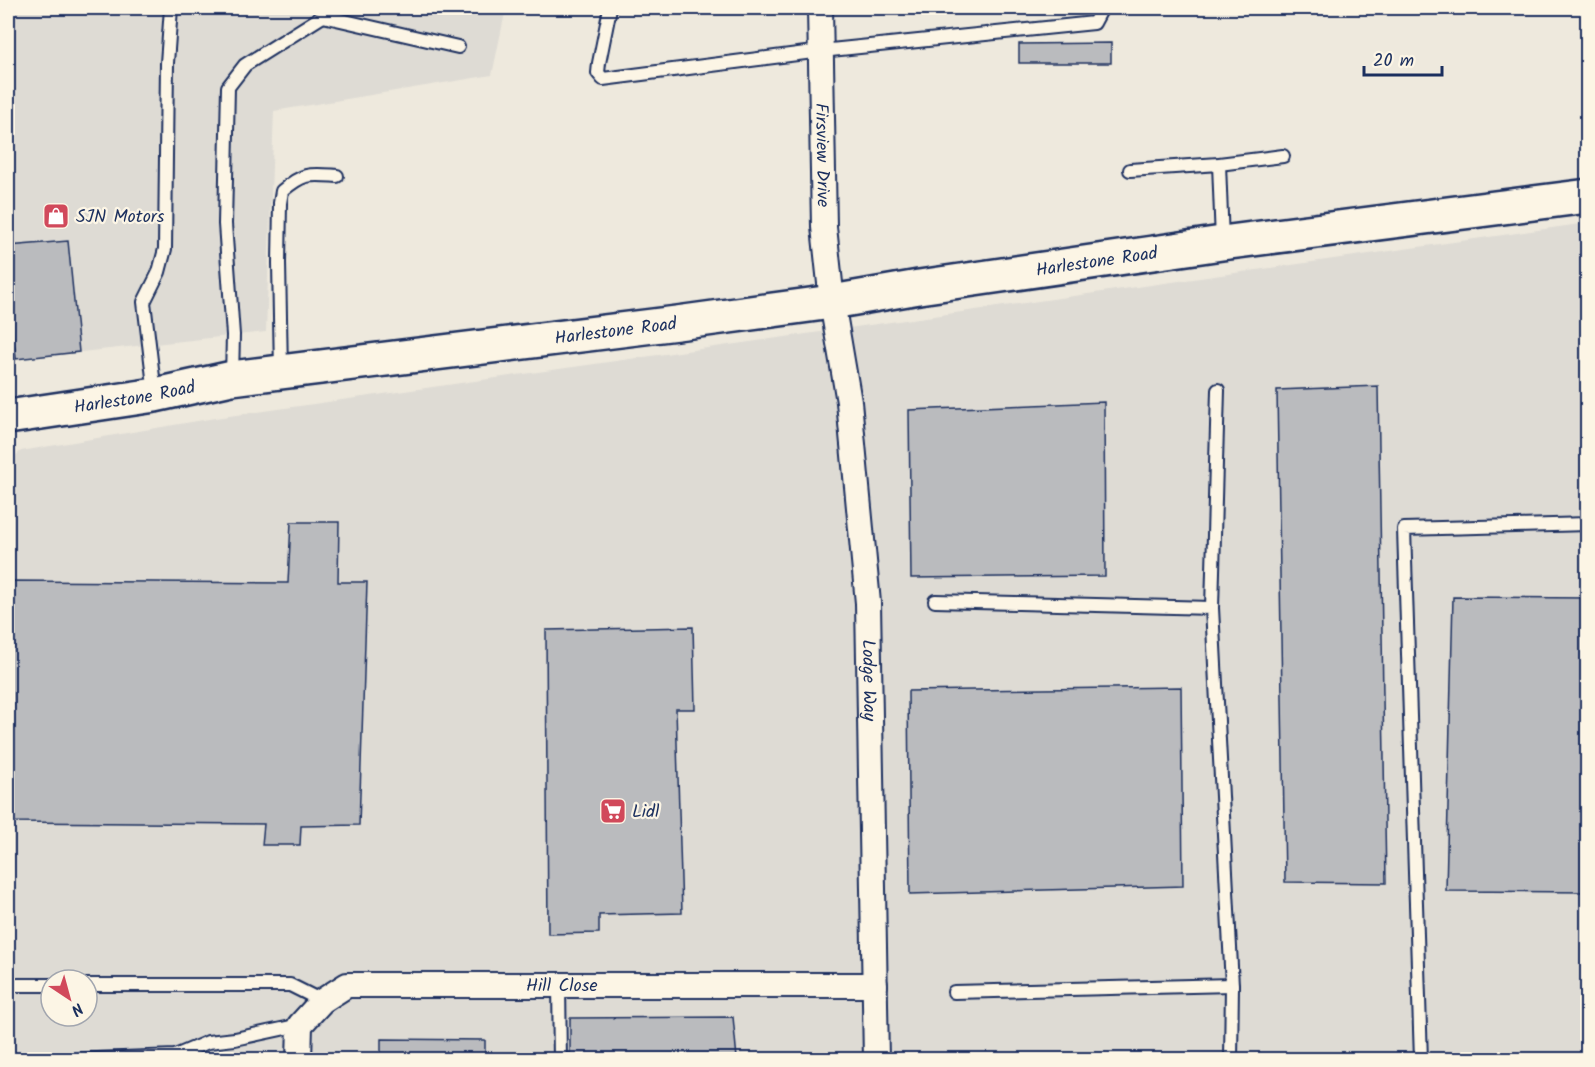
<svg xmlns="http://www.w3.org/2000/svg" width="1595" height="1067" font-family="Kalam,sans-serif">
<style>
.built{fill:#dedbd4;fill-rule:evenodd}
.building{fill:#babbbe;stroke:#1b2f5e;stroke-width:1.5}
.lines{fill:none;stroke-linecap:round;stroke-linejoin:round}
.lane-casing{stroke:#1b2f5e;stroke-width:16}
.street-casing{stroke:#1b2f5e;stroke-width:28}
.primary-casing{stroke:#1b2f5e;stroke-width:38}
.lane{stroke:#fcf5e5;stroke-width:12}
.street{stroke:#fcf5e5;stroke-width:24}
.primary{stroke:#fcf5e5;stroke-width:33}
.labels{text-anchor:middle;stroke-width:4.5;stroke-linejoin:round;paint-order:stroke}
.street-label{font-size:18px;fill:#1b2f5e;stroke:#fcf5e5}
.poi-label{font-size:18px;fill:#1b2f5e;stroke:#fcf5e5;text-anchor:start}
</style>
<rect width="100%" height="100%" fill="#eee9dd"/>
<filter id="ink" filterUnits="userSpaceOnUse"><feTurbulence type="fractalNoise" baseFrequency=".0167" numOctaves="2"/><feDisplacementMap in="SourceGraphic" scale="12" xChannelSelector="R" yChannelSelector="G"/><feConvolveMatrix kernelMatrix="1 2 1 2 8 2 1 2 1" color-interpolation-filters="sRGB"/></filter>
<g filter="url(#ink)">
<!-- built -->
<g class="built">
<path d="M 8,8 L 506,8 L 492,75 L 274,111 L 266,332 L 8,360 Z"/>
<path d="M 1587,223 L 1587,1059 L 8,1060 L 8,462 L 21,451 L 215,418 ZM 51,980 L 87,980 L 87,1016 L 51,1016 Z"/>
</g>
<!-- building -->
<g class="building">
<path d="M 1111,43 L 1111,63 L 1019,63 L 1019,44 Z"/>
<path d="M 68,241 L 79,352 L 16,359 L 8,288 L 8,246 Z"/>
<path d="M 1378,386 L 1386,883 L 1285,882 L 1277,390 Z"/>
<path d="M 1104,402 L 1105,576 L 911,578 L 909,410 Z"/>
<path d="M 291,522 L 339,522 L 338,582 L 367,582 L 359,825 L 301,826 L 300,845 L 262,845 L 264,824 L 8,822 L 8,581 L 288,583 Z"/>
<path d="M 1453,597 L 1588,598 L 1588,892 L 1446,891 Z"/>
<path d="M 693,627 L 695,709 L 676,709 L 682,913 L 599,915 L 599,933 L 548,934 L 546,630 Z"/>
<path d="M 1181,687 L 1183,886 L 910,894 L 908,691 Z"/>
<path d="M 733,1017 L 737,1058 L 747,1060 L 570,1060 L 570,1018 Z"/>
<path d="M 381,1039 L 485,1040 L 485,1060 L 381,1060 Z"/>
</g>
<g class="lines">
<defs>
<g id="lane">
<path d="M 610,8 L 599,63 L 598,73 L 603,79 L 821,51 L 1094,23 L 1102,8"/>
<path d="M 323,16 L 458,47"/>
<path d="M 1219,164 L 1222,241"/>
<path d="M 1130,170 L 1219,164 L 1283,156"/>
<path d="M 281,371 L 279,263 L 280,203 L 282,191 C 304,172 310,174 337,176"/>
<path d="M 232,377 L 233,335 L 225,224 L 228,87 L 245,65 L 323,16 L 328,8"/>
<path d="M 155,394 L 144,302 L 159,272 L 165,249 L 167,63 L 171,8"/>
<path d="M 935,601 L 1212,608 L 1232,985 L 1231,1060"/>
<path d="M 1212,608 L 1218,390"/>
<path d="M 8,985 L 51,985"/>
<path d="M 87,985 L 290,985 L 322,1001"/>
<path d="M 559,985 L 560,1060"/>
<path d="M 954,992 L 1232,985"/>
<path d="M 70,1060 L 175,1056 L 208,1042 L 235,1039 L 300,1025"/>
<path d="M 1421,1060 L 1404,529 L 1588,524"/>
</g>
<g id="street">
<path id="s1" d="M 820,8 L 824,227 L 832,302 L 849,402 L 868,603 L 876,1060"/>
<path id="s2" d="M 299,1060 L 300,1025 L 322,1001 L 347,985 L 875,985"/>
</g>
<g id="primary">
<path id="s3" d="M 8,417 L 155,395 L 232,378 L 677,323 L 832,302 L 919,287 L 1222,243 L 1588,196"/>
</g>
</defs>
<!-- lane casing -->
<use href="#lane" class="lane-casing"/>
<!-- street casing -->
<use href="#street" class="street-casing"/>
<!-- primary casing -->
<use href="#primary" class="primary-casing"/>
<!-- lane -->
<use href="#lane" class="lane"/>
<!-- street -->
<use href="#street" class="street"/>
<!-- primary -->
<use href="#primary" class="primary"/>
</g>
</g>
<!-- icons -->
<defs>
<symbol id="shop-square" viewBox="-11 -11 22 22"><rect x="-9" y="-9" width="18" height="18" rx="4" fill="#d1495b" stroke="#fcf5e5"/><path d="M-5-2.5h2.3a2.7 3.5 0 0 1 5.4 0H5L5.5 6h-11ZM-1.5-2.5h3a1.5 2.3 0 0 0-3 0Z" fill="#fff"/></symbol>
<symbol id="supermarket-square" viewBox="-11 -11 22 22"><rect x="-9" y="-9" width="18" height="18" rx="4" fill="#d1495b" stroke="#fcf5e5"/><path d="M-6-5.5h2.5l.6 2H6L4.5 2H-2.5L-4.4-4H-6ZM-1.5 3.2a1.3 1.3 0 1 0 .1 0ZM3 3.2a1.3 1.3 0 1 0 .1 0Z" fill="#fff"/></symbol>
</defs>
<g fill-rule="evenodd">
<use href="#shop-square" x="41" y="201" width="30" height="30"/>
<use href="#supermarket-square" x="598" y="796" width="30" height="30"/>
</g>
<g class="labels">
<!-- street labels -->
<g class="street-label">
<text dy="6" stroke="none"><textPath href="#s1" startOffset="147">Firsview Drive</textPath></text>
<text dy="6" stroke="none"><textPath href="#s3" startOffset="1100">Harlestone Road</textPath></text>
<text dy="6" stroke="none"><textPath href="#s3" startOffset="614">Harlestone Road</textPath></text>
<text dy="6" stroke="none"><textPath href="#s3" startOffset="128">Harlestone Road</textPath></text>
<text dy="6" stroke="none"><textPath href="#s1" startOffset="675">Lodge Way</textPath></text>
<text dy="6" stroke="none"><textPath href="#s2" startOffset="312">Hill Close</textPath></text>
</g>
<!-- poi labels -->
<g class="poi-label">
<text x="76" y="222">SJN Motors</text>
<text x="632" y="817">Lidl</text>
</g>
</g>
<!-- margin -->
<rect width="1595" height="1067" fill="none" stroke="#fcf5e5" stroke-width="30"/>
<rect x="15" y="15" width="1565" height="1037" fill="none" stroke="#1b2f5e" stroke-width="2" filter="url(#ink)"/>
<!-- north arrow -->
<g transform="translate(69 998) rotate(144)"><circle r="28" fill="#fcf5e5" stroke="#a2a6af" stroke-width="1.5"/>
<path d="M0-4.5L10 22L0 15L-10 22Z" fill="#d1495b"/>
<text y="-9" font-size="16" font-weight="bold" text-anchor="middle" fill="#1b2f5e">N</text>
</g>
<!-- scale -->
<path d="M1364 66v9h78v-9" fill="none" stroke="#1b2f5e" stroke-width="3"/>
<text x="1373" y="66" font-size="18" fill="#1b2f5e" stroke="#fcf5e5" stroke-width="4.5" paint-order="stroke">20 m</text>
</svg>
